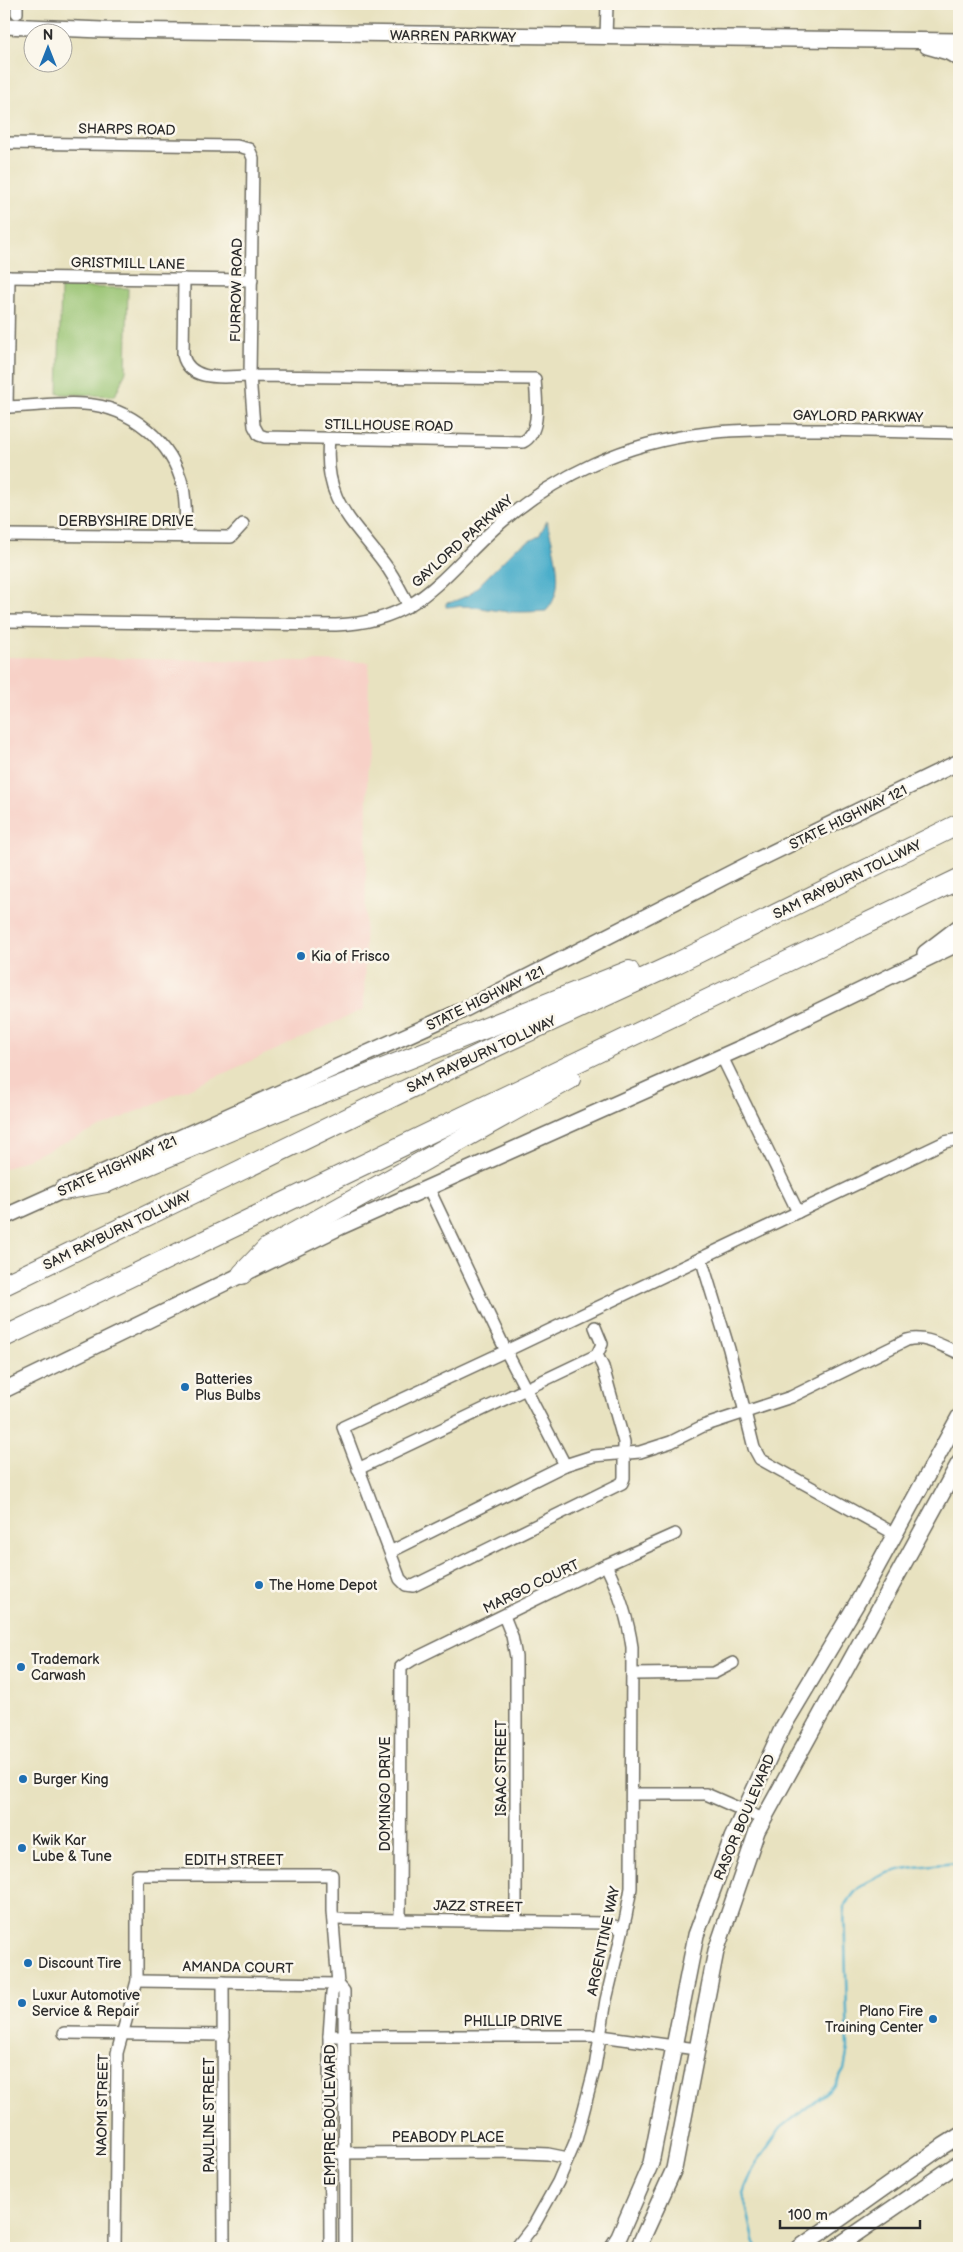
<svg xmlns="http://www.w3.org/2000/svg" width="963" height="2252" font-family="'Balsamiq Sans',sans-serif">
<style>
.built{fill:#f7d1c7}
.green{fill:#96c26f;stroke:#60764d}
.water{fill:#4baeca;stroke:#3b6c7a}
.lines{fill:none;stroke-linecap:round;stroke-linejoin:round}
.stream{stroke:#4baeca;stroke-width:2.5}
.minor-casing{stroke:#6d6b5f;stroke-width:14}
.secondary-casing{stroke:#6d6b5f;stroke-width:18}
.motorway-casing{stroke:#6d6b5f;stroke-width:22}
.minor{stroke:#fff;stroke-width:11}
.secondary{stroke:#fff;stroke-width:15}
.motorway{stroke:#fff;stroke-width:20}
.poi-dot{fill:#1f6fb2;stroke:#fbf7ec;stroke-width:2}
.labels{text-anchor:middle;stroke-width:5;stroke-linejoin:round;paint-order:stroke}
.street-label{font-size:14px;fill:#2b2b2b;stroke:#fbf7ec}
.poi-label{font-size:14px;fill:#2b2b2b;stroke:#fbf7ec;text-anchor:start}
</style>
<rect width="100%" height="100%" fill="#fbf7ec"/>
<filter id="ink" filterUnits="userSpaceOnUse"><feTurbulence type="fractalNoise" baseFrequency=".02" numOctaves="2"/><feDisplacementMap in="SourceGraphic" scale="10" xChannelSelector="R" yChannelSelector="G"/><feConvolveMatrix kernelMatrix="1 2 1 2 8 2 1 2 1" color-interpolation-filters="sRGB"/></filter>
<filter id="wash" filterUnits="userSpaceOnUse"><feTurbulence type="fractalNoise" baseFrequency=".0096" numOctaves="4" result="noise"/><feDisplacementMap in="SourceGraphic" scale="20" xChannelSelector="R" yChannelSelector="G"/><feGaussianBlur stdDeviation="1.12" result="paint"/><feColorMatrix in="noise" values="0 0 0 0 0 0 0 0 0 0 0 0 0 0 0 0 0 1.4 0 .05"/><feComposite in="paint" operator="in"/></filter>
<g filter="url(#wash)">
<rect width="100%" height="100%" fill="#e8e2c0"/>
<!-- built -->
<path class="built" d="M 4,657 L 369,662 L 364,1009 L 218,1076 L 4,1169 Z"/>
<!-- green -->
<path class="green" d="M 61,287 L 128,288 L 126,371 L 115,396 L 58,394 Z"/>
<!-- water -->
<path class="water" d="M 547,521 C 553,548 568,588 546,611 C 529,612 511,613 494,610 C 474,607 467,605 446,607 L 446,603 L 452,602 L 469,595 L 516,548 L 539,536 Z"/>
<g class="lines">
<!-- stream -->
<path class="stream" d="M 756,2248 L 743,2193 L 755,2165 L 781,2128 L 835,2085 L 844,2070 L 848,2048 L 844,1907 C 849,1901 853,1893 859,1888 C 888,1866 924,1866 959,1863"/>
</g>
</g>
<g filter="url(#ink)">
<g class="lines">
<defs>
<g id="minor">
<path d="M 17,4 L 17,13"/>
<path d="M 606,38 L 607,4"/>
<path d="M 4,143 L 237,146 L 249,149 L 253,158 L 250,376 L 254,426 L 259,435 L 265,437 L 523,442 C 542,432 536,398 535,379 L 250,376 C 228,376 190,384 183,355 L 184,279"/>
<path d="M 4,277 L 252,280"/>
<path d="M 4,407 C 30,407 58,402 84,404 C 131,407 172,441 183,487 C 186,503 186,520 186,537"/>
<path d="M 7,407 L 9,277"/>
<path d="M 329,439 C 323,500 351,519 384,563 C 394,576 401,591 409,606"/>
<path d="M 4,535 L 231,537 L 243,524"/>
<path d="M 4,621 L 336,625 C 418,622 441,577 495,528 C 524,502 558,480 593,464 C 671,428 740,429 823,430 C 868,431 914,432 959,433"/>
<path d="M 722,1057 L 798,1212"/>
<path d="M 428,1187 L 506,1351 L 945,1142 L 959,1139"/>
<path d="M 701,1258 L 729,1349 L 754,1448 L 760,1459 L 895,1534"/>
<path d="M 565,1465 L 593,1456 L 640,1452 L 671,1442 L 703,1426 L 791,1397 L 907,1340 C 925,1335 942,1346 959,1353"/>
<path d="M 358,1469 L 597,1355"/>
<path d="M 390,1552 L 565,1465 L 506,1351 L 343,1427 L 400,1579 L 406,1585 L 413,1586 L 622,1483 L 624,1478 L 624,1442 L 603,1367 L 597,1355 L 602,1344 L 595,1327"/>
<path d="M 504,1616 L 512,1636 L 516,1657 L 516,1922"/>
<path d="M 632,1674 L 714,1673 L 733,1663"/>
<path d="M 632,1794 L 706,1794 L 763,1819"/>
<path d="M 333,1919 L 606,1923 L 622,1929"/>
<path d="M 400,1920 L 401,1667 L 412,1660 L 606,1565 L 675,1534"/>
<path d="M 137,1981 L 338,1984"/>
<path d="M 223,1982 L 224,2248"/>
<path d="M 64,2033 L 224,2035"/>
<path d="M 329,2036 L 601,2036 L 696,2049"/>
<path d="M 338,2153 L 502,2152 L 548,2154 L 568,2158"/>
<path d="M 115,2248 L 117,2053 L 137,1981 L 137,1875 L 332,1875 L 332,1911 L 338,1984 L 344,1991 L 345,2248"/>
<path d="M 330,2248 L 329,2036 L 332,1993 L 338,1984"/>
<path d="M 516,2248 L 534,2225 L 558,2182 L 576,2140 L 595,2067 L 606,2000 L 626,1916 L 631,1888 L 632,1647 C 628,1618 619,1592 606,1565"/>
</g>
<g id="secondary">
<path d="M 4,26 L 102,30 L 959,41"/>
<path d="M 927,46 L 948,52 L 959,58"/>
<path d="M 925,953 L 959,927"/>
<path d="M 4,1217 L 459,1012 L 755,861 L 959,762"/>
<path d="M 4,1390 L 340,1227 L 761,1039 L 959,943"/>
<path d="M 612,2248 L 619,2237 L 651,2163 L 696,1935 L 732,1838 L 783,1727 L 860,1598 L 959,1417"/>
<path d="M 638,2248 L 674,2169 L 716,1951 L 757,1831 L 959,1463"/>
<path d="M 799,2248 L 943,2146 L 959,2136"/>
<path d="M 835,2248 L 959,2163"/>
</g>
<g id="motorway">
<path d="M 64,1190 L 107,1182 L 272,1113 L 629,971"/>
<path d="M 242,1274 L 267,1248 L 570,1079"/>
<path d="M 4,1285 L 505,1042 L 675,964 L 959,824"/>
<path d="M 4,1337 L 959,879"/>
</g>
</defs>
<!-- minor casing -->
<use href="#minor" class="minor-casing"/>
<!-- secondary casing -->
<use href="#secondary" class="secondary-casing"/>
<!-- motorway casing -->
<use href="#motorway" class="motorway-casing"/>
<!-- minor -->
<use href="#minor" class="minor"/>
<!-- secondary -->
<use href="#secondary" class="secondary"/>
<!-- motorway -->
<use href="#motorway" class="motorway"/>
</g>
</g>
<!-- markers -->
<g class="poi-dot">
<circle cx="301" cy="956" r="5"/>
<circle cx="185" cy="1387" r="5"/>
<circle cx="259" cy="1585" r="5"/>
<circle cx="21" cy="1667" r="5"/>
<circle cx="23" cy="1779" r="5"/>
<circle cx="22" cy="1848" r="5"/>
<circle cx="28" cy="1963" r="5"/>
<circle cx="22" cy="2003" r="5"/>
<circle cx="933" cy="2019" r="5"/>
</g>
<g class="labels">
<!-- street labels -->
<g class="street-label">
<text transform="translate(453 36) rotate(1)" y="5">WARREN PARKWAY</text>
<text transform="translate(127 129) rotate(1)" y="5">SHARPS ROAD</text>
<text transform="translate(128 263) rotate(1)" y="5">GRISTMILL LANE</text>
<text transform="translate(236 290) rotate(-89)" y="5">FURROW ROAD</text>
<text transform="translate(858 416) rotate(1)" y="5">GAYLORD PARKWAY</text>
<text transform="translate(389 425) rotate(1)" y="5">STILLHOUSE ROAD</text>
<text x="126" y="526">DERBYSHIRE DRIVE</text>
<text transform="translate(462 541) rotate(-42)" y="5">GAYLORD PARKWAY</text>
<text transform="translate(848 817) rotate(-26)" y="5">STATE HIGHWAY 121</text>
<text transform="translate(847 879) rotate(-26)" y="5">SAM RAYBURN TOLLWAY</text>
<text transform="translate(485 998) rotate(-26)" y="5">STATE HIGHWAY 121</text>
<text transform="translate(481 1054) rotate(-25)" y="5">SAM RAYBURN TOLLWAY</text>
<text transform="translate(117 1166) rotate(-24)" y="5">STATE HIGHWAY 121</text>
<text transform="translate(117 1230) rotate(-26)" y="5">SAM RAYBURN TOLLWAY</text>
<text transform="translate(531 1586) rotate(-26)" y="5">MARGO COURT</text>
<text transform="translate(501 1768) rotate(-90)" y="5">ISAAC STREET</text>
<text transform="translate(385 1794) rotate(-90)" y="5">DOMINGO DRIVE</text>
<text transform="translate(744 1817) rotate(-67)" y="5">RASOR BOULEVARD</text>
<text x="234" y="1865">EDITH STREET</text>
<text transform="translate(478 1906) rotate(1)" y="5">JAZZ STREET</text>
<text transform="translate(603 1941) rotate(-78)" y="5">ARGENTINE WAY</text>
<text transform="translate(238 1967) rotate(1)" y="5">AMANDA COURT</text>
<text x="513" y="2026">PHILLIP DRIVE</text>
<text transform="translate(102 2105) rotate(-89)" y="5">NAOMI STREET</text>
<text transform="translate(209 2115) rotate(-90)" y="5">PAULINE STREET</text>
<text transform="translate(330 2115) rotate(-90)" y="5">EMPIRE BOULEVARD</text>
<text x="448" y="2142">PEABODY PLACE</text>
</g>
<!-- poi labels -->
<g class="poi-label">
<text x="311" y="961">Kia of Frisco</text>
<text x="195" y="1384">Batteries<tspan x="195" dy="16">Plus Bulbs</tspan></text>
<text x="269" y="1590">The Home Depot</text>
<text x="31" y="1664">Trademark<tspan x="31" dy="16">Carwash</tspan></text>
<text x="33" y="1784">Burger King</text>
<text x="32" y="1845">Kwik Kar<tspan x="32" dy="16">Lube &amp; Tune</tspan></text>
<text x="38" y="1968">Discount Tire</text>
<text x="32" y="2000">Luxur Automotive<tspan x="32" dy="16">Service &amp; Repair</tspan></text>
<text x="923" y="2016" text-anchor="end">Plano Fire<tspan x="923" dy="16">Training Center</tspan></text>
</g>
</g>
<!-- margin -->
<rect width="963" height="2252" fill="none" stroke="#fbf7ec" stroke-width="20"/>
<!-- north arrow -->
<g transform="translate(48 48)"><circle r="24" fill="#fbf7ec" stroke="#a8a59f"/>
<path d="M0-4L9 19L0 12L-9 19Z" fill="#1f6fb2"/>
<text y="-8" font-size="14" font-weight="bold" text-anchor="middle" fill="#2b2b2b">N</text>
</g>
<!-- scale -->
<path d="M780 2220v8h140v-8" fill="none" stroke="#2b2b2b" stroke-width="2.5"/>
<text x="788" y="2220" font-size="15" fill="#2b2b2b" stroke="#fbf7ec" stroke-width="4" paint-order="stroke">100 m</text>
</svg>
